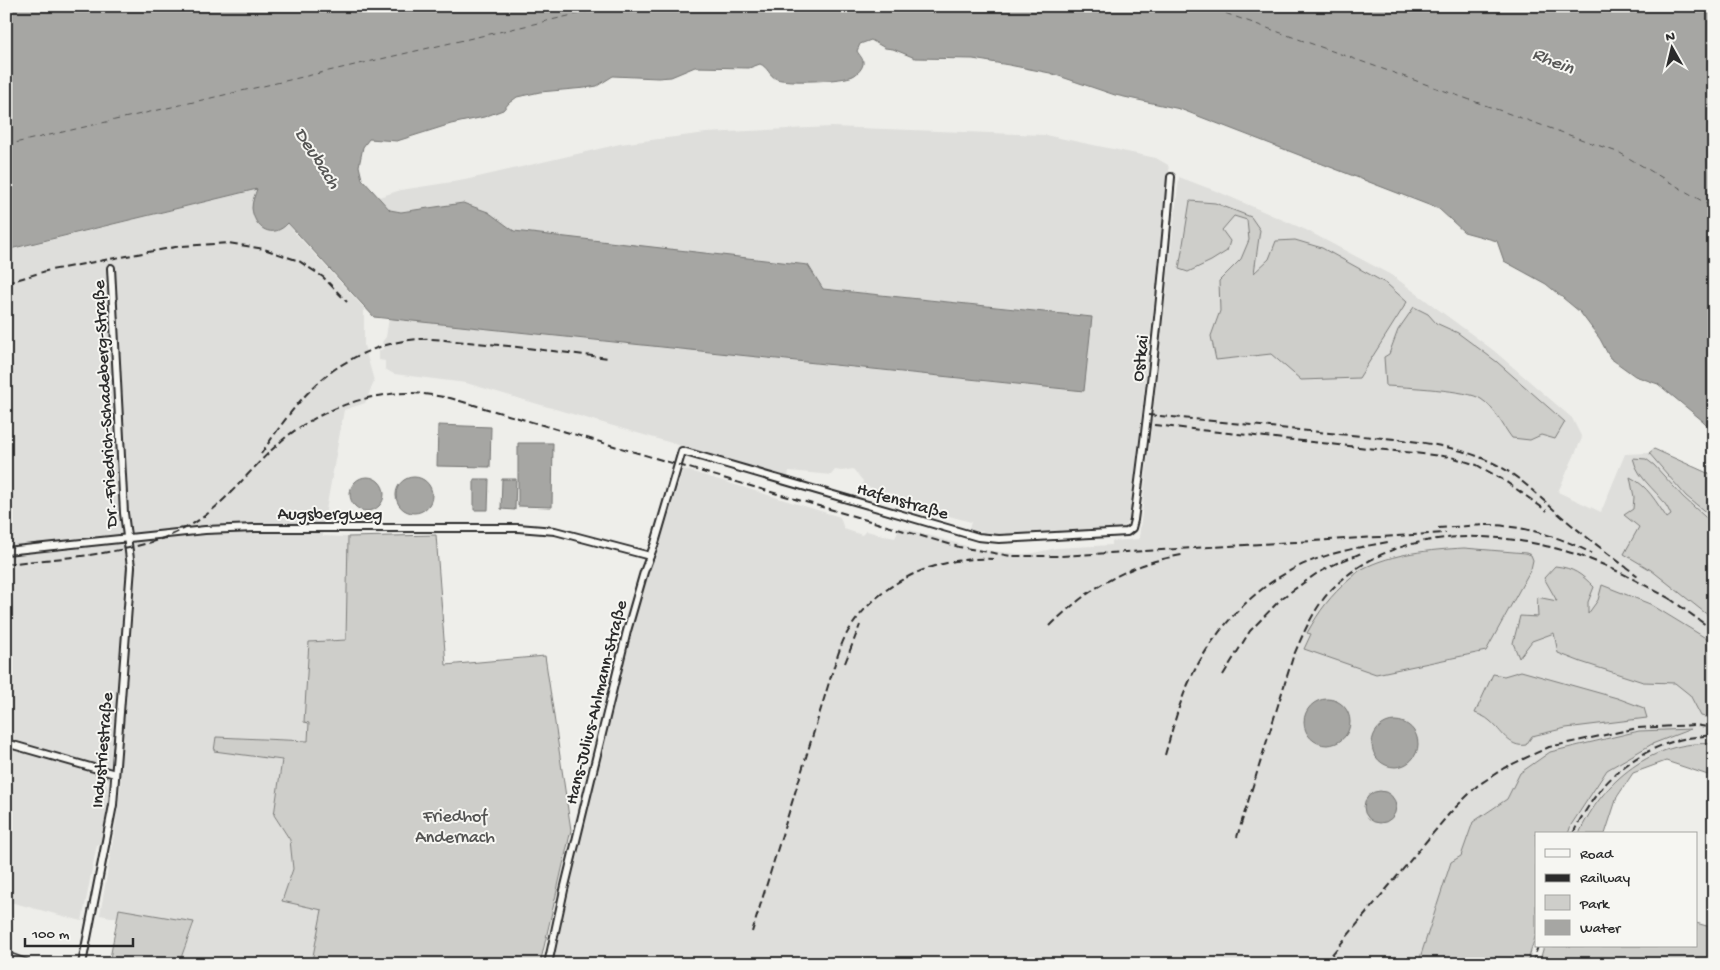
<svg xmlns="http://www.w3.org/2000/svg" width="1720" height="970" font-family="'Gochi Hand',sans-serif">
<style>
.built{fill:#dededb;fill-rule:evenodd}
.green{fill:#cececa;stroke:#7c7c7a}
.water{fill:#a6a6a3;stroke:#757573}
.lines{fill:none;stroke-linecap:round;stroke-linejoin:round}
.ferry{stroke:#565655;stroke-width:1;stroke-dasharray:6 5;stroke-linecap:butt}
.street-casing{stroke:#2b2b2b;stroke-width:10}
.secondary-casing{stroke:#2b2b2b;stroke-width:12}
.street{stroke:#f6f6f2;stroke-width:6}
.secondary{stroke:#f6f6f2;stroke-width:9}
.rail{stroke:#2b2b2b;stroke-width:2;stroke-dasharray:8 4;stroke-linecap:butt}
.labels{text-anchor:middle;stroke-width:4;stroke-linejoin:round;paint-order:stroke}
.street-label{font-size:18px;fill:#2b2b2b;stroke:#f6f6f2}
.park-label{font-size:18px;fill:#545453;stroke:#f6f6f2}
.water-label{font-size:19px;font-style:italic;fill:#565655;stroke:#f6f6f2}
</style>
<rect width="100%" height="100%" fill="#eeeeea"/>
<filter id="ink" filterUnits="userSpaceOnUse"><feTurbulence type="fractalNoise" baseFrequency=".02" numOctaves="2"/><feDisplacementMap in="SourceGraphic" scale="10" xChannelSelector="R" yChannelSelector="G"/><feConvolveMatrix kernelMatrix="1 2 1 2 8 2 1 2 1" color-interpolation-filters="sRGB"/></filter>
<g filter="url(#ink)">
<!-- built -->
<g class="built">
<path d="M 831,127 L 1045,135 L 1156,158 L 1168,165 L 1169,170 L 1130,519 L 1124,527 L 1120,529 L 1021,534 L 997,534 L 979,531 L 969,529 L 971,522 L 898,502 L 899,496 L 862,485 L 863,481 L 853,469 L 842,471 L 835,470 L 831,475 L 789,471 L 788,477 L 466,383 L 394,374 L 385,369 L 385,361 L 379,360 L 379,351 L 384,348 L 382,342 L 386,337 L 389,318 L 1084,391 L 1092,317 L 823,289 L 514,231 L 488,212 L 463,203 L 401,212 L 390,210 L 379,197 L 401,190 L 465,180 L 620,144 L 706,133 Z"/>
<path d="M 1179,177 L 1221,193 L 1306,230 L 1393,276 L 1493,350 L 1572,418 L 1582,438 L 1558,492 L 1601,512 L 1625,454 L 1649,453 L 1686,496 L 1714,519 L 1714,744 L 1685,745 L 1656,754 L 1604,792 L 1579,834 L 1568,834 L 1571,825 L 1607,770 L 1652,744 L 1691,730 L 1639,731 L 1550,752 L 1521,773 L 1507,799 L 1473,822 L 1461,856 L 1451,862 L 1418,964 L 553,964 L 577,853 L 646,576 L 655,559 L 683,469 L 840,517 L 844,529 L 862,535 L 866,531 L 895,538 L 900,527 L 970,547 L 992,551 L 1021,554 L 1034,553 L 1056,548 L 1112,545 L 1112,541 L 1139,539 ZM 1464,548 L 1526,553 L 1531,555 L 1533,560 L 1304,649 L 1311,633 L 1377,564 L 1420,552 Z"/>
<path d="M 257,189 L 253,215 L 260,226 L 288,223 L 295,233 L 364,308 L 364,345 L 374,381 L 365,403 L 344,410 L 326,510 L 323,536 L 348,537 L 346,641 L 304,722 L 309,723 L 309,741 L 216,737 L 214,750 L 282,760 L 274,815 L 290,840 L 293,869 L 282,901 L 322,910 L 313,961 L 323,964 L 181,964 L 182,955 L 194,925 L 119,909 L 117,918 L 100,915 L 116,822 L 121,782 L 105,780 L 109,790 L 108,807 L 101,844 L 97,844 L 82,921 L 6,901 L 6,251 Z"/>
</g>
<!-- green -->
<g class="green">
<path d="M 1190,201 L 1215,203 L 1251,217 L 1260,230 L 1254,273 L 1269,259 L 1276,241 L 1295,240 L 1322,248 L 1387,284 L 1407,302 L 1359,378 L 1301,380 L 1271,354 L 1216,360 L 1211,336 L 1220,311 L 1219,281 L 1241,259 L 1249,240 L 1247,220 L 1234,216 L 1222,230 L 1230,241 L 1227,251 L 1211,261 L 1188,272 L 1179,269 Z"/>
<path d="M 1414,307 L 1428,314 L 1436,323 L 1458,333 L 1497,362 L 1565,422 L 1555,439 L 1541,435 L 1530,440 L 1512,438 C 1502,425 1495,408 1481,399 C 1469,390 1404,387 1386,386 L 1384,357 L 1389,354 L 1398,330 Z"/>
<path d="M 1654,449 L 1714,476 L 1714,519 L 1686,496 L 1649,453 Z"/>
<path d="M 1633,458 L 1646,459 L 1654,465 L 1683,497 L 1714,525 L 1714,620 L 1651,570 L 1624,554 L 1639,527 L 1624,515 L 1633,509 L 1634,497 L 1630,477 C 1648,486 1656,502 1667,518 L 1671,515 C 1663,493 1638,482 1633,458 Z"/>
<path d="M 436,535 L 446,665 L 545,656 L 571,830 L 540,964 L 323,964 L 312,961 L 322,910 L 282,901 L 293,869 L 290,840 L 274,815 L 282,760 L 214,751 L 216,737 L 308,741 L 309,723 L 304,722 L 309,642 L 346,640 L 348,537 Z"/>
<path d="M 1464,548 L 1526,553 L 1531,555 L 1533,560 L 1531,569 L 1486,651 L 1376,674 L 1304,649 L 1311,634 L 1307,633 C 1320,610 1330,596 1350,579 C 1354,576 1358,571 1362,569 C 1393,553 1430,550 1464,548 Z"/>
<path d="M 1555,566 C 1574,568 1581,574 1594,587 L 1588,602 L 1588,614 L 1598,600 L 1602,585 L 1650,604 L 1704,637 L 1714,644 L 1714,679 L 1711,693 L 1714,695 L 1714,719 L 1701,716 L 1690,695 L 1675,683 L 1643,682 L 1581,662 L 1558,653 L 1554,633 L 1532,641 L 1519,658 L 1513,643 L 1520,616 L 1538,617 L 1537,597 L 1557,601 L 1544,578 Z"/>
<path d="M 1521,671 L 1617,698 L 1644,708 L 1647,718 L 1566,728 L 1532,736 L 1526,745 C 1509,748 1502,731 1490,721 C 1486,717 1480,715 1475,713 L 1493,674 L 1504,676 Z"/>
<path d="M 1691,729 L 1652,744 L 1607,770 L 1571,825 L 1568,834 L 1536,834 L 1536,934 L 1527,964 L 1418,964 L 1451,862 L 1461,856 L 1473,822 L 1507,799 L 1520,773 L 1550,752 L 1639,731 Z"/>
<path d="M 1714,744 L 1714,777 L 1666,761 L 1633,773 L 1617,797 L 1605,834 L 1579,834 C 1602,781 1654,739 1714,744 Z"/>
<path d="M 119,909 L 194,922 L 182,955 L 181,964 L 109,964 Z"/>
<path d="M 1696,923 L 1714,928 L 1714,964 L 1539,964 L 1544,946 L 1696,946 Z"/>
</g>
<!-- water -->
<g class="water">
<path d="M 6,6 L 1714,6 L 1714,432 L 1703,421 L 1658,384 L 1635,376 L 1610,358 L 1600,339 L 1580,312 L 1546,284 L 1504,261 L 1497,241 L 1464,232 L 1439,209 L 1180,109 L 1115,95 L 1050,73 L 1009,65 L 973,59 L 915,58 L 893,49 L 885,48 L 871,40 L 860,44 L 857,51 C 859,55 864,59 863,64 C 862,70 855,76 850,77 C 838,81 788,83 777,79 C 769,76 768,67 760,64 L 749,68 L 695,67 L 671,77 L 658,78 L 613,76 L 597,86 L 585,88 L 540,92 L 517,97 L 509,103 L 503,110 L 484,117 L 451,124 L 397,141 L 369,139 L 363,147 L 359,166 L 362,179 L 390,210 L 401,212 L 463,203 L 488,212 L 514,231 L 808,265 L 823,289 L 1092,317 L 1084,391 L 374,317 L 288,223 C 273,240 254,229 252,208 C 252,201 255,195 257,189 L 6,250 Z"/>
<path d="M 438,425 L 491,427 L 490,467 L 437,466 Z"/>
<path d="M 518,443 L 553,443 L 552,507 L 518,506 Z"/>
<circle cx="367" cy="494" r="17"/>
<circle cx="414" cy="495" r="18"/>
<path d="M 474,479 L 489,479 L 488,510 L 474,510 Z"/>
<path d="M 502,479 L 516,479 L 515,510 L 501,509 Z"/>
<circle cx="1327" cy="722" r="23"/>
<circle cx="1395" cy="744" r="23"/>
<circle cx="1380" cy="807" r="16"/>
</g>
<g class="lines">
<!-- ferry -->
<g class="ferry">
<path d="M 1205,6 L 1620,153 L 1714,208"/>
<path d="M 6,145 L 612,6"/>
</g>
<defs>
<g id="street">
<path d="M 6,551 L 205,530 L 255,528 L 518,528 L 555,531 L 650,556"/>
<path d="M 6,743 L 115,774"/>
<path d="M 82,964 L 113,805 L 131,567 L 124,513 L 111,268"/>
<path d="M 548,964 L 564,890 L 627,631 L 644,572 L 655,543 L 682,451 L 978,537 L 999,539 L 1127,532 L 1132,528 L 1134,520 C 1149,406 1162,292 1171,177"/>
</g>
<path id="secondary" d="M 6,957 L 25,964"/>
</defs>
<!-- street casing -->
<use href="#street" class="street-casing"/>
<!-- secondary casing -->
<use href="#secondary" class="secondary-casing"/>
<!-- street -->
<use href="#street" class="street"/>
<!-- secondary -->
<use href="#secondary" class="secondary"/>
<!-- rail -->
<g class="rail">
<path d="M 6,283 L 46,271 L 121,257 L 181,246 L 229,243 L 264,249 L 299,261 L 323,277 L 347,302"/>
<path d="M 1148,415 C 1208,420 1268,427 1329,433 C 1384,439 1449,439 1499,466 C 1523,479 1540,498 1561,516 C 1586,537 1612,557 1638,576"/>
<path d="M 1154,425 L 1451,457 L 1477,465 L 1505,481 L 1547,511"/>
<path d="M 261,454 C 282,423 304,391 335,369 C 360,352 390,341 420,339 C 435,338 451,341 466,342 C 513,346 561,352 609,358"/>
<path d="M 1438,528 C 1456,527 1475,525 1493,525 C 1527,527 1561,537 1591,553"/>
<path d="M 6,564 C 65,557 140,555 191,525 C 225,505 248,471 277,445 C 310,414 363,393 409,393 C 423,393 437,396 450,398 L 959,547 L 1011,556 L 1060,556 L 1446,533"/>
<path d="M 1669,598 L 1714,631"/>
<path d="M 1050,626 C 1088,588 1128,564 1182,555"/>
<path d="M 845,663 L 860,625"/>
<path d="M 1223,675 L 1250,631 L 1282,598 L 1316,574 L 1337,563 L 1364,552"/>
<path d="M 1165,755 C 1172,731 1178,706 1189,682 C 1209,638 1244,597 1286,573 C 1317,555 1354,548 1388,542"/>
<path d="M 1573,834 C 1577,824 1583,815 1588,807 C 1610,772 1643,748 1683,739 C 1693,737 1704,736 1714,735"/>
<path d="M 1237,837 L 1293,657 C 1304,632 1315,605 1335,586 C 1398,525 1497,529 1575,554 C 1609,565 1643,584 1674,601"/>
<path d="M 752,932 L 836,660 C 839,652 842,642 846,635 C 876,583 934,556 993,559"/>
<path d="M 1324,964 L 1449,814 L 1477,786 L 1504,768 L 1549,747 L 1638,728 L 1695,725 L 1714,728"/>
<path d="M 1532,964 L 1538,946"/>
</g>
</g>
</g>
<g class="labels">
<!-- street labels -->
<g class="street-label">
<text transform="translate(1139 358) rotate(-83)" y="6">Ostkai</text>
<text transform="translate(104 404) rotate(-93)" y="6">Dr.-Friedrich-Schadeberg-Straße</text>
<text transform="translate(903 500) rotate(16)" y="6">Hafenstraße</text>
<text x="330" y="519">Augsbergweg</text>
<text transform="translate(595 702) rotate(-76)" y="6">Hans-Julius-Ahlmann-Straße</text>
<text transform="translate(101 750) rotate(-85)" y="6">Industriestraße</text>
</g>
<!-- park labels -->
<g class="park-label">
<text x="455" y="821">Friedhof<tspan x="455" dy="21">Andernach</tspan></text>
</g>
<!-- water labels -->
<g class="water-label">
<text transform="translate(1554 59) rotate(23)" y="7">Rhein</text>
<text transform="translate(319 157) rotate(57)" y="7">Deubach</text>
</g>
</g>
<!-- margin -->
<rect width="1720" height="970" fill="none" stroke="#f6f6f2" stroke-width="25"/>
<rect x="12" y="12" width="1695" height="945" fill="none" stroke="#2b2b2b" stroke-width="2" filter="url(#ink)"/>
<!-- legend -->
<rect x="1535" y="832" width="162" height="115" fill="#f6f6f2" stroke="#a5a5a2"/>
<rect x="1545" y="849" width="25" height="8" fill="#f6f6f2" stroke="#a5a5a2"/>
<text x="1580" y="858" font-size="15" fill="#2b2b2b">Road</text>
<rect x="1545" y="874" width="25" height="8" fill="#2b2b2b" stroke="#a5a5a2"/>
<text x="1580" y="882" font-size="15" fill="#2b2b2b">Railway</text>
<rect x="1545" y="895" width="25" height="15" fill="#cececa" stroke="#a5a5a2"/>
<text x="1580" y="908" font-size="15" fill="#2b2b2b">Park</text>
<rect x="1545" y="920" width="25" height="15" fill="#a6a6a3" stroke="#a5a5a2"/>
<text x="1580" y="932" font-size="15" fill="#2b2b2b">Water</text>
<!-- north arrow -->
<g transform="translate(1672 48) rotate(352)" stroke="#f6f6f2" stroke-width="4" paint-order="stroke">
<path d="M0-4L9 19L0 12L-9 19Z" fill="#2b2b2b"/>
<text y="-8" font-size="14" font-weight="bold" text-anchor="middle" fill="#2b2b2b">N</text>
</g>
<!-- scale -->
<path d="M25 938v8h108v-8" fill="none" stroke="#2b2b2b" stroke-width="2.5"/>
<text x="32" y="938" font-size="15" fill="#2b2b2b" stroke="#f6f6f2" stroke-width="4" paint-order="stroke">100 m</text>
</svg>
